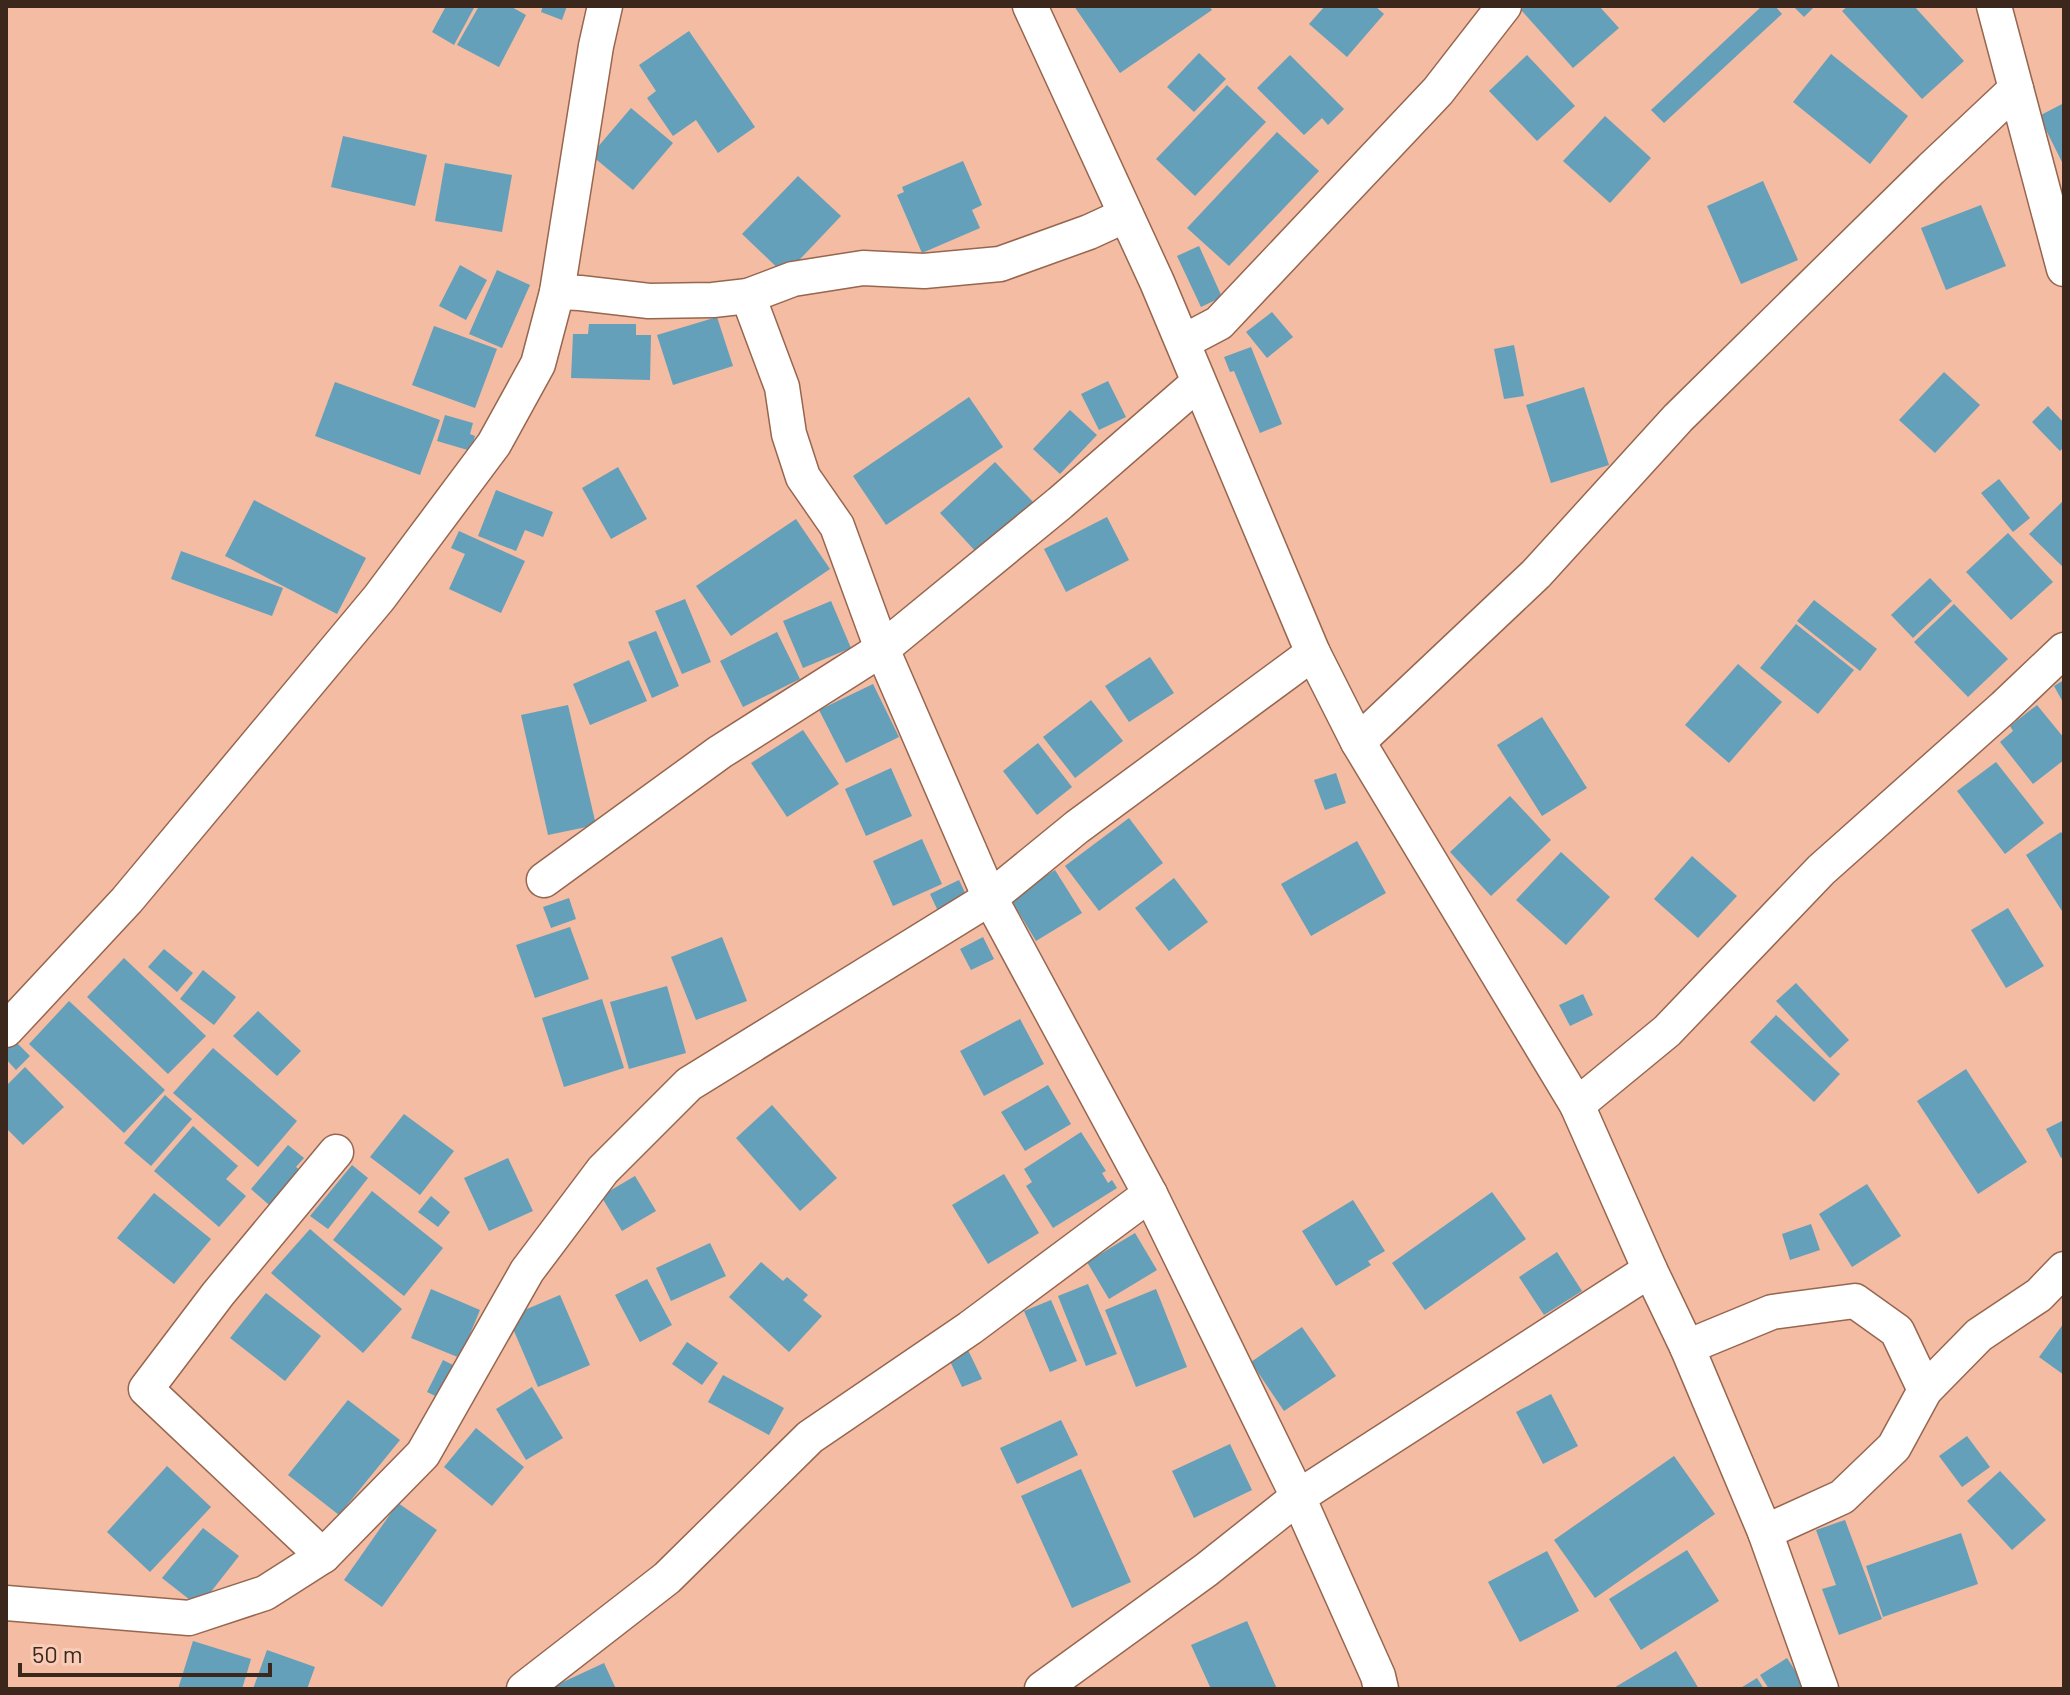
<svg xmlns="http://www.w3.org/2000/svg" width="2070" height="1695" font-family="Barlow,sans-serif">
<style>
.building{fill:#64a0b9}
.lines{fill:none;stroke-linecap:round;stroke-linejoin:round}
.minor-casing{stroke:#97664f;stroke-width:37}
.minor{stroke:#fff;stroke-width:34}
</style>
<rect width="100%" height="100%" fill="#f3bca3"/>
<!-- building -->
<g class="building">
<path d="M 446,6 L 475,6 L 454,45 L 432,32 Z"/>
<path d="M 479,6 L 510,6 L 526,15 L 499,67 L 457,45 Z"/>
<path d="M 543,6 L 567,6 L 562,20 L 541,12 Z"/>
<path d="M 1074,6 L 1209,6 L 1212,10 L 1120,73 Z"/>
<path d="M 1325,6 L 1375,6 L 1384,14 L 1347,57 L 1309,24 Z"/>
<path d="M 1525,6 L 1599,6 L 1619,28 L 1573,68 L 1521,10 Z"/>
<path d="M 1762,6 L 1775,6 L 1782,14 L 1664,123 L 1651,110 Z"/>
<path d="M 1793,6 L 1815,6 L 1804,17 Z"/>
<path d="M 1848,6 L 1914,6 L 1964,61 L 1922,99 L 1842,11 Z"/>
<path d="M 689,31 L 755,127 L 718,153 L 696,120 L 673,136 L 647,98 L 656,91 L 639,65 Z"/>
<path d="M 1199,53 L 1226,79 L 1194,112 L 1167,87 Z"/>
<path d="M 1831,54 L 1908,116 L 1870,164 L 1793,102 Z"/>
<path d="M 1290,55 L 1344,109 L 1328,125 L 1322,118 L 1304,135 L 1257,88 Z"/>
<path d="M 1527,55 L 1575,106 L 1537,141 L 1489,91 Z"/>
<path d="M 1227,85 L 1266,122 L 1195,196 L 1156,159 Z"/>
<path d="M 2064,103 L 2064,166 L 2039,116 Z"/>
<path d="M 631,108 L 673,143 L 633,190 L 591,155 Z"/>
<path d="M 1605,116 L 1651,158 L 1610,203 L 1563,161 Z"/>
<path d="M 1277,132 L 1319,171 L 1229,266 L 1187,228 Z"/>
<path d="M 343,136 L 427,155 L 415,206 L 331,187 Z"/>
<path d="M 963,161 L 982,205 L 972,210 L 980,228 L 922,253 L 897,195 L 904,192 L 902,187 Z"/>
<path d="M 445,163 L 512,175 L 502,232 L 435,221 Z"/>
<path d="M 798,176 L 841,216 L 785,275 L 742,234 Z"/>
<path d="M 1763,181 L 1798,260 L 1741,284 L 1707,206 Z"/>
<path d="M 1981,205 L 2006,266 L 1946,290 L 1921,228 Z"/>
<path d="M 1199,246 L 1222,297 L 1201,307 L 1177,256 Z"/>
<path d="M 460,265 L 487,280 L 466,320 L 439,306 Z"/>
<path d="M 497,270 L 530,285 L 502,348 L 469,334 Z"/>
<path d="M 1272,312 L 1293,337 L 1267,358 L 1246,332 Z"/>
<path d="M 717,317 L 733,366 L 673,385 L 657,335 Z"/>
<path d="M 589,324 L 636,324 L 636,335 L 651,335 L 650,380 L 571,378 L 573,334 L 588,334 Z"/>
<path d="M 434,326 L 497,349 L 475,408 L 412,385 Z"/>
<path d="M 1514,345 L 1524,396 L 1504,399 L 1494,349 Z"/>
<path d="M 1251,347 L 1282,424 L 1260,433 L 1234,371 L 1230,372 L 1224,357 Z"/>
<path d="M 1944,372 L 1980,405 L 1935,453 L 1899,420 Z"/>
<path d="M 1108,381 L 1126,417 L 1099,430 L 1081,394 Z"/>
<path d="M 335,382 L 440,420 L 420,475 L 315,436 Z"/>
<path d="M 1584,387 L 1609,465 L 1551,483 L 1526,405 Z"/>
<path d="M 969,397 L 1003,447 L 886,525 L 853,476 Z"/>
<path d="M 2048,406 L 2064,423 L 2064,447 L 2060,451 L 2032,422 Z"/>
<path d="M 1070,410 L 1097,435 L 1060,474 L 1033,449 Z"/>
<path d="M 445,415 L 473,423 L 470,434 L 475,436 L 471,451 L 437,441 Z"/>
<path d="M 995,462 L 1034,503 L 978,554 L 940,513 Z"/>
<path d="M 618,467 L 647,519 L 611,539 L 582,488 Z"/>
<path d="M 1999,479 L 2030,518 L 2013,532 L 1981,493 Z"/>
<path d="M 496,490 L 553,512 L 543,537 L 525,530 L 516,551 L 478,536 Z"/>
<path d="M 254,500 L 366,558 L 337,614 L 225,556 Z"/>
<path d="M 2064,500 L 2064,568 L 2029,534 Z"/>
<path d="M 1107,517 L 1129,560 L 1066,592 L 1044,549 Z"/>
<path d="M 796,519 L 830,569 L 731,636 L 696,586 Z"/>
<path d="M 459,531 L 525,561 L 501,613 L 449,589 L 465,554 L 451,548 Z"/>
<path d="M 2008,533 L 2053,582 L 2011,620 L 1966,572 Z"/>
<path d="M 181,551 L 283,588 L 272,616 L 171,579 Z"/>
<path d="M 1930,578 L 1952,601 L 1913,638 L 1891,615 Z"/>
<path d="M 685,599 L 711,662 L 682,674 L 655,611 Z"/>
<path d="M 1814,600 L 1877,649 L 1860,671 L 1797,621 Z"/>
<path d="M 831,601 L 851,648 L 803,668 L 783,621 Z"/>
<path d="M 1954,604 L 2008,659 L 1968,697 L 1914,642 Z"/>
<path d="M 1796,624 L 1854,670 L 1818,714 L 1760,668 Z"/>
<path d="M 656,631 L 679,686 L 652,698 L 628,642 Z"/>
<path d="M 777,632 L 800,679 L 743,707 L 720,661 Z"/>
<path d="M 1150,657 L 1174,693 L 1129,722 L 1105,686 Z"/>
<path d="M 629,660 L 647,701 L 590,725 L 573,684 Z"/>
<path d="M 1738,664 L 1782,702 L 1729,763 L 1685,725 Z"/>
<path d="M 2064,680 L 2064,704 L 2054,686 Z"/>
<path d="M 873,684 L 899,737 L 846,763 L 819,710 Z"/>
<path d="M 1091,700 L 1123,741 L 1075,778 L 1043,737 Z"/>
<path d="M 568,705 L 596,825 L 548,835 L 521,715 Z"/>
<path d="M 2037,705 L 2064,738 L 2064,760 L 2033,784 L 2000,742 L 2013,731 L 2010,726 Z"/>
<path d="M 1542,717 L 1587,788 L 1542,816 L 1497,745 Z"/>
<path d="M 803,730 L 839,784 L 787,817 L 751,763 Z"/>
<path d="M 1038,743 L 1072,787 L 1037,815 L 1003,771 Z"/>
<path d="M 1996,762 L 2044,823 L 2005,854 L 1957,791 Z"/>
<path d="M 891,768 L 912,816 L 866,836 L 845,789 Z"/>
<path d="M 1336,773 L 1346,803 L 1325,810 L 1314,780 Z"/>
<path d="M 1510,796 L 1551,840 L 1491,896 L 1450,852 Z"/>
<path d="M 1129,818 L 1163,863 L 1099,911 L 1065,866 Z"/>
<path d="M 2061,832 L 2064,836 L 2064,910 L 2062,911 L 2026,855 Z"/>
<path d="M 922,839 L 942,884 L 893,906 L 873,861 Z"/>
<path d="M 1357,841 L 1386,893 L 1311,936 L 1281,884 Z"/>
<path d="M 1561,852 L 1610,897 L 1566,945 L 1516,900 Z"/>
<path d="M 1692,856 L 1737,896 L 1698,938 L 1654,899 Z"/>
<path d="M 1055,870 L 1082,913 L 1036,941 L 1010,898 Z"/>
<path d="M 1174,878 L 1208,922 L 1169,951 L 1135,908 Z"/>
<path d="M 959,880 L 967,897 L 938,911 L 930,894 Z"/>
<path d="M 569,898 L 576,919 L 551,928 L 543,907 Z"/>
<path d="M 2008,908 L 2044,966 L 2006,988 L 1971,930 Z"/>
<path d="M 570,927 L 589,979 L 535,998 L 516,945 Z"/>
<path d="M 722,937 L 747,1001 L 696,1020 L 671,957 Z"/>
<path d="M 983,937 L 994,959 L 971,970 L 960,949 Z"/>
<path d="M 164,949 L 193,973 L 177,992 L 148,967 Z"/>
<path d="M 124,958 L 206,1036 L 168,1074 L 87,997 Z"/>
<path d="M 203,970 L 236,997 L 214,1025 L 180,999 Z"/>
<path d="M 1796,983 L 1849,1040 L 1830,1058 L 1776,1001 Z"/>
<path d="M 667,986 L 686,1053 L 629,1069 L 610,1002 Z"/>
<path d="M 1583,994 L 1593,1015 L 1570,1026 L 1559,1005 Z"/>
<path d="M 602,999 L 624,1068 L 564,1087 L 542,1018 Z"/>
<path d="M 69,1001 L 165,1090 L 124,1133 L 29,1044 Z"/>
<path d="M 258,1011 L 301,1051 L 277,1076 L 233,1036 Z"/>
<path d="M 1776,1015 L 1840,1074 L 1814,1102 L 1750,1042 Z"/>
<path d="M 1020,1019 L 1044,1064 L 984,1096 L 960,1051 Z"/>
<path d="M 11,1037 L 30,1056 L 16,1070 L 6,1059 L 6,1042 Z"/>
<path d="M 213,1048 L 297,1121 L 258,1167 L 173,1093 Z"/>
<path d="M 25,1067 L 64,1107 L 23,1145 L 6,1128 L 6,1086 Z"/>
<path d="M 1966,1069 L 2027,1162 L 1978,1194 L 1917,1101 Z"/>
<path d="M 1048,1085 L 1071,1124 L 1025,1151 L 1001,1112 Z"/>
<path d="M 165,1095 L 192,1119 L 151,1166 L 124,1143 Z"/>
<path d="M 772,1105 L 837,1178 L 800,1211 L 736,1138 Z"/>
<path d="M 404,1114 L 454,1151 L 420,1195 L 370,1157 Z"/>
<path d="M 2064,1120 L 2064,1157 L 2061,1158 L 2046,1129 Z"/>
<path d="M 193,1126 L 238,1166 L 226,1179 L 246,1196 L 219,1227 L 154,1171 Z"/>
<path d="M 1081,1132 L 1106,1171 L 1102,1173 L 1108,1183 L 1112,1180 L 1117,1188 L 1053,1228 L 1026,1186 L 1032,1182 L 1024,1169 Z"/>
<path d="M 288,1145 L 304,1158 L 296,1167 L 305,1174 L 275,1210 L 251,1189 Z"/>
<path d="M 508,1158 L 533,1211 L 489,1231 L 464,1178 Z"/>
<path d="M 352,1165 L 368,1178 L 328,1229 L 310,1216 Z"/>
<path d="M 1004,1174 L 1039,1233 L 988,1264 L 952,1205 Z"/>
<path d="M 635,1176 L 656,1211 L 622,1231 L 601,1196 Z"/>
<path d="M 1867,1184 L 1901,1236 L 1852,1267 L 1819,1214 Z"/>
<path d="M 372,1191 L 443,1248 L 404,1296 L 333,1240 Z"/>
<path d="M 1492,1192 L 1526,1239 L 1425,1310 L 1392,1263 Z"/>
<path d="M 154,1193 L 211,1239 L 174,1284 L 117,1238 Z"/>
<path d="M 431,1196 L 450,1212 L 438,1227 L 418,1212 Z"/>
<path d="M 1353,1200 L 1385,1251 L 1368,1261 L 1371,1265 L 1336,1286 L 1302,1231 Z"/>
<path d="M 1811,1224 L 1820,1250 L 1790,1260 L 1782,1234 Z"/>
<path d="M 310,1229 L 402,1309 L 363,1353 L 271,1273 Z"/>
<path d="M 1135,1233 L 1157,1270 L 1109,1299 L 1087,1262 Z"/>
<path d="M 710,1243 L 726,1276 L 671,1301 L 656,1268 Z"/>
<path d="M 1557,1252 L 1582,1291 L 1544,1315 L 1519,1277 Z"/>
<path d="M 761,1262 L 783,1281 L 787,1277 L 808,1295 L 803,1300 L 822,1316 L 789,1352 L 729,1297 Z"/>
<path d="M 647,1279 L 672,1325 L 640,1342 L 615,1295 Z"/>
<path d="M 1088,1284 L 1117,1354 L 1086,1366 L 1058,1296 Z"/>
<path d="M 431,1289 L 480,1310 L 460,1358 L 411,1338 Z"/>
<path d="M 1156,1289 L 1187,1367 L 1136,1387 L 1105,1310 Z"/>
<path d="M 266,1293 L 321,1336 L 285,1381 L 230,1338 Z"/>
<path d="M 560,1295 L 590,1365 L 538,1387 L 508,1317 Z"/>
<path d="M 1051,1300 L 1077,1361 L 1050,1372 L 1024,1311 Z"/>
<path d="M 2064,1323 L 2064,1375 L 2039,1357 Z"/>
<path d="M 1302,1327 L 1336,1376 L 1284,1411 L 1251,1362 Z"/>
<path d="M 687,1342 L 718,1363 L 702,1385 L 672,1364 Z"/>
<path d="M 968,1350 L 982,1379 L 962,1387 L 949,1359 Z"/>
<path d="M 443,1360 L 461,1369 L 446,1401 L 427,1392 Z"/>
<path d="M 723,1375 L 784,1408 L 769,1435 L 708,1402 Z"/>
<path d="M 532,1387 L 563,1438 L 526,1460 L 496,1409 Z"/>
<path d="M 1551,1394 L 1578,1446 L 1543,1464 L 1516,1412 Z"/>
<path d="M 348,1400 L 400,1440 L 339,1515 L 288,1475 Z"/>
<path d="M 1061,1420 L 1078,1455 L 1017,1484 L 1000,1448 Z"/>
<path d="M 476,1428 L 524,1467 L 492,1506 L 444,1467 Z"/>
<path d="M 1967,1436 L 1990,1467 L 1962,1487 L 1939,1456 Z"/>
<path d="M 1230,1444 L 1252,1490 L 1194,1518 L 1172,1471 Z"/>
<path d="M 1674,1456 L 1715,1514 L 1595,1598 L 1554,1540 Z"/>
<path d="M 167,1466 L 211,1507 L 150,1572 L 107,1532 Z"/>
<path d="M 1081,1469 L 1131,1582 L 1072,1608 L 1021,1496 Z"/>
<path d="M 2000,1471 L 2046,1520 L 2012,1550 L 1967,1501 Z"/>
<path d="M 398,1503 L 437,1530 L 382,1607 L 344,1580 Z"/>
<path d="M 1845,1520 L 1882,1619 L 1839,1635 L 1822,1589 L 1836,1585 L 1816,1530 Z"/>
<path d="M 203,1528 L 239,1556 L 199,1607 L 162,1578 Z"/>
<path d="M 1961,1533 L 1978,1584 L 1883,1617 L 1866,1566 Z"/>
<path d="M 1687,1550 L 1719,1601 L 1641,1650 L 1609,1599 Z"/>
<path d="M 1547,1551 L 1579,1611 L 1520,1642 L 1488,1582 Z"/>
<path d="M 1247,1621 L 1277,1689 L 1211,1689 L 1191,1645 Z"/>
<path d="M 193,1641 L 251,1659 L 242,1689 L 178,1689 Z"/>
<path d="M 267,1650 L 315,1667 L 307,1689 L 253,1689 Z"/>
<path d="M 1676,1651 L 1699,1689 L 1612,1689 Z"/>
<path d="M 1787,1658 L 1807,1689 L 1769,1689 L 1760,1675 Z"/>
<path d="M 604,1663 L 616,1689 L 548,1689 Z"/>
<path d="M 1757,1678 L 1764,1689 L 1739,1689 Z"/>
</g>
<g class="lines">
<defs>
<g id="minor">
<path d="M 1030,6 L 1157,282 L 1313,653 L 1358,742 L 1577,1105 L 1650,1270 L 1687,1347 L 1765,1532 L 1821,1689"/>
<path d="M 1994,6 L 2064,269"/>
<path d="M 557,292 L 580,293 L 649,301 L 713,300 L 748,296 L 793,279 L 863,268 L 924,271 L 1000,264 L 1089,232 L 1126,215"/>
<path d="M 748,296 L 782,387 L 789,434 L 803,477 L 837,526 L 882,649 L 990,898 L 1150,1194 L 1298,1497 L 1378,1676 L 1381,1689"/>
<path d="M 1183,342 L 1219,323 L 1438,91 L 1504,6"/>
<path d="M 1358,742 L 1536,574 L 1678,418 L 1931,169 L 2016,89"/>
<path d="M 544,880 L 720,752 L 882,649 L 1060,503 L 1198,383"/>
<path d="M 6,1030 L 127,900 L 379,598 L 494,444 L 538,364 L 557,292 L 596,46 L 605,6"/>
<path d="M 1577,1105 L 1667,1031 L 1821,870 L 2004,707 L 2064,650"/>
<path d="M 336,1152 L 218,1294 L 146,1389 L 323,1556 L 423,1454 L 527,1271 L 603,1170 L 689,1084 L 990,898 L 1077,827 L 1313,653"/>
<path d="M 1687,1347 L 1772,1312 L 1855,1301 L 1897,1331 L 1925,1390"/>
<path d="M 1765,1532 L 1842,1497 L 1894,1447 L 1925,1390 L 1979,1335 L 2039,1295 L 2064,1269"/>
<path d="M 6,1603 L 189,1618 L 265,1593 L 323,1556"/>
<path d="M 524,1689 L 667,1578 L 810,1437 L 970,1328 L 1150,1194"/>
<path d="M 1042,1689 L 1206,1570 L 1298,1497 L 1650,1270"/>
</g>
</defs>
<!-- minor casing -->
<use href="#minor" class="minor-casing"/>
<!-- minor -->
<use href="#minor" class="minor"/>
</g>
<!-- border -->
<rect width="2070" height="1695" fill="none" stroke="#3c271d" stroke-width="16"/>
<!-- scale -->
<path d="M20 1663v12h250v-12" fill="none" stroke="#3c271d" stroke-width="4"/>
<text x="32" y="1663" font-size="24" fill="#3c271d" stroke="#f9ccb8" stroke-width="6" paint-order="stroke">50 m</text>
</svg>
